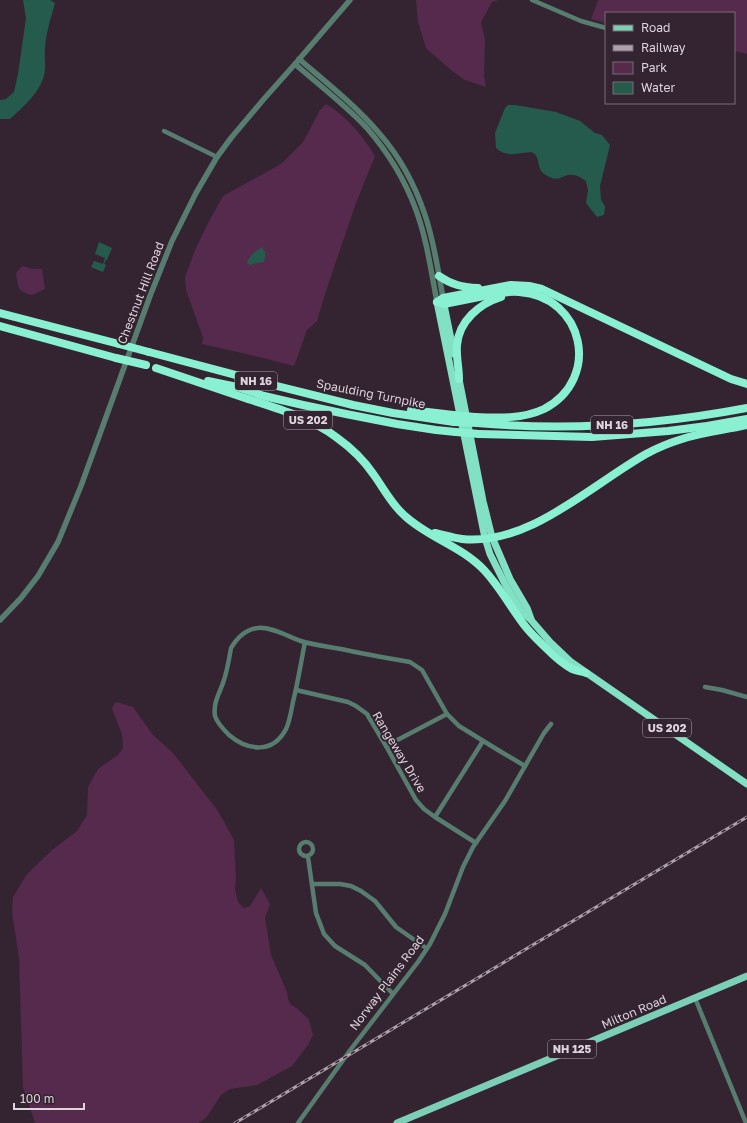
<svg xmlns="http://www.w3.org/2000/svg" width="747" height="1123" font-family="'Golos Text',sans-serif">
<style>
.green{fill:#552a4d}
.water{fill:#245b4c}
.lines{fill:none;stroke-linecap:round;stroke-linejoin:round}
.minor{stroke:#567d70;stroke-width:4.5}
.tertiary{stroke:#567d70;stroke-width:5.5}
.primary{stroke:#7bcfb6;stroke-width:7}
.trunk{stroke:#82e0c4;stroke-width:7}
.motorway{stroke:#89f0d2;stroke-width:8}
.rail-casing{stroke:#ada2ab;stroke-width:3}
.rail{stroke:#342431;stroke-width:1.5;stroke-dasharray:4.5;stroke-linecap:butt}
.motorway-bridge{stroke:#89f0d2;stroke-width:8}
.labels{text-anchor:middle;stroke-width:4;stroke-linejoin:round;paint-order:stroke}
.shield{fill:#342431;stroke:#ab9fa9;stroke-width:1}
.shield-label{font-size:11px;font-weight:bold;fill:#ded4dc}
.street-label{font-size:12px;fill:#ded4dc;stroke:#342431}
</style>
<rect width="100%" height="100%" fill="#342431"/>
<!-- green -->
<g class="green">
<path d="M 416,0 L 499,0 L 492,2 L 481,22 L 485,40 L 484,76 L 486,87 L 465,80 L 451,70 L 426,48 L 418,22 Z"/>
<path d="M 598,0 L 747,0 L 747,54 L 734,51 L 734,13 L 606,13 L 606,23 L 591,19 Z"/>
<path d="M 326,104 C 345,115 364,137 375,156 L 356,203 L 325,294 L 317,321 L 307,330 L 294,366 L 259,357 L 202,344 L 203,338 L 186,290 L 185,277 L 195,250 L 207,225 L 223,196 L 281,164 L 303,142 L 320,110 Z"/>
<path d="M 23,266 L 32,269 L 42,269 L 45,289 L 32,295 C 18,292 18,287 16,274 L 19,269 Z"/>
<path d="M 117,702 L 133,707 L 153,735 L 173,753 L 218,811 L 234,840 L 236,879 L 235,889 L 238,902 L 244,908 L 250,906 L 261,888 L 270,904 L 265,918 L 271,955 L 287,992 L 288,999 L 290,1004 L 298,1009 L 309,1020 L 313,1035 L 308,1045 L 292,1066 L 257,1085 L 230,1089 L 221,1095 L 206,1118 L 198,1123 L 35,1123 L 23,1087 L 19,958 L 12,912 L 13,897 L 27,874 L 52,850 L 77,831 L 87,815 L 88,787 L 98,769 L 118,755 L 123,748 L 122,734 L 112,709 L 114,704 Z"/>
</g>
<!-- water -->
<g class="water">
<path d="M 23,0 L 50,0 L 55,3 C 51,18 46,32 45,48 C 44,58 47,69 43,79 C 37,95 23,107 10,119 L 0,119 L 0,100 L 6,99 L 14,92 L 18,74 L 26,18 Z"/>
<path d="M 508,105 L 515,105 L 556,112 L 580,121 L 595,133 L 602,135 L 610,145 L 600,186 L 601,200 L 605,206 L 604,215 L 597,217 L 586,203 L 588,190 L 586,181 C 581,178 576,174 569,175 C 566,175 563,177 560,178 C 554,180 548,177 543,173 C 536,167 541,155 531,152 C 529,152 525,153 522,153 C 511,155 504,155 496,148 L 495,133 L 505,108 Z"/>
<path d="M 99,242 L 112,248 L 107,260 L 106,260 L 104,264 L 106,265 L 103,272 L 91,267 L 94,261 L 103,264 L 105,258 L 95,254 Z"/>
<path d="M 263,247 L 263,250 L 266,252 L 264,262 L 257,263 L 250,265 L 247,263 C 249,256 256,250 263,247 Z"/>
</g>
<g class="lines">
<!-- minor -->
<g class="minor">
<path d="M 532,0 L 581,21 L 606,28"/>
<path d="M 164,131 L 217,157"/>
<path d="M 305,642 C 301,662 298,682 293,702 C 291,711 290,721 286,729 C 273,754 248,751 229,735 C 224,730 217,723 215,716 C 213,703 219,694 223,683 C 227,672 229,660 231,648 C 237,638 246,629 258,628 C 270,626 291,638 304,642 C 316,645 329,647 341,649 C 364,654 387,658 410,662 L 422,670 L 447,714 L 459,726 L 498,750 L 525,766"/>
<path d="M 705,687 L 722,690 L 747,697"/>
<path d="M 296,690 L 348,702 L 356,706 L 367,714 L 386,746 L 416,800 L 424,809 L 435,817 L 476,843"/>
<path d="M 386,746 L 447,714"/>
<path d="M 435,817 L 483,741"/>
<circle cx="306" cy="849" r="7"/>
<path d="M 308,857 L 316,913 L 324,934 L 335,946 L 365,965 L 393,994"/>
<path d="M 312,884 L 340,884 L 351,886 L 361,891 L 375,901 L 396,927 L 426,948"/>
<path d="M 695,998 L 746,1123"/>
<path d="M 298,1123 L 351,1049 L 418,962 L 430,944 L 445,914 L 463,867 L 473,847 L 505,801 L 544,733 L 551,724"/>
</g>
<!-- tertiary -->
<g class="tertiary">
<path d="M 299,59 C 327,83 356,106 379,133 C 400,157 415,185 425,215 C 434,241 438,270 443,298"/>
<path d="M 295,64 C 319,85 344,104 366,127 C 387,151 405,180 416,210 C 427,240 431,271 437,302"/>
<path d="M 0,620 L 21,598 L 38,576 L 58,542 L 81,486 L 150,296 L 172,241 L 196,193 L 217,157 L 231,138 L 263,100 L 295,64 L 350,0"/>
</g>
<!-- primary -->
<path class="primary" d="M 397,1123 L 747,976"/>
<!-- trunk -->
<g class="trunk">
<path d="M 443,300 L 454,354"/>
<path d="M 437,302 L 485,538 L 490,554 L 505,584 L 521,611 L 531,620 L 550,642 L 571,662 L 747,784"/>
<path d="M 458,374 L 483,501 L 492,537 L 510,579 L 527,608 L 531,619"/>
</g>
<!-- motorway -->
<g class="motorway">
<path d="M 439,276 C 452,285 462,287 478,288"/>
<path d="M 437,302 L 443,298 L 511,285 L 529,286 L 542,289 L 731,379 L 747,384"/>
<path d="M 437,302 L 444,304 C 459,301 474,298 489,295 C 499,293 509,291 519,292 C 584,296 602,379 544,409 C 523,419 498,418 475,417"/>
<path d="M 0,313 L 119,344"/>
<path d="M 0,326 L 116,358"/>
<path d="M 149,352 L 273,385 L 353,405 L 393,413 L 454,422"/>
<path d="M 156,368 C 186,378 215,388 245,398 C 276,408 309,417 336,437 C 350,447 364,460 374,475 C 384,489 392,505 405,516 C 429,538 461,546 484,570 C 500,587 511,608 525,626 C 532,635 540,642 548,650 C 555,657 563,664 572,669 C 576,671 582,671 586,673"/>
<path d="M 459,379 C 459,368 456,357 457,345 C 459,321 479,304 501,297"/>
<path d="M 208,381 L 237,387 L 264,396 L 303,405 L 346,414 L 397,424 L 436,430 L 456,432"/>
<path d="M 411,410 L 453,415"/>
<path d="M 477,423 C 567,431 658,425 747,408"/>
<path d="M 479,434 L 592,437 L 668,431 L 707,426 L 747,419"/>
<path d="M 435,533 C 444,535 453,538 462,539 C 529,546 591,485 646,454 C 657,448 669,443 682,439 C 703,432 726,430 747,425"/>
</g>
<defs>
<path id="rail" d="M 235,1123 L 747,817"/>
</defs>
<!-- rail casing -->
<use href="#rail" class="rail-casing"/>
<!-- rail -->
<use href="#rail" class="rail"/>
<!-- motorway-bridge -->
<g class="motorway-bridge">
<path d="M 119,344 L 149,352"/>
<path d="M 116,358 L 146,365"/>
<path d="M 453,415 L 475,417"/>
<path d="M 454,422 L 477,423"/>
<path d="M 456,432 L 479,434"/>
</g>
</g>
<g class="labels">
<!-- shield labels -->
<g class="shield">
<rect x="235" y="372" width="42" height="18" rx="3"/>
<rect x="284" y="411" width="48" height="18" rx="3"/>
<rect x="591" y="416" width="42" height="18" rx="3"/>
<rect x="643" y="719" width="48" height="18" rx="3"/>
<rect x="548" y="1040" width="48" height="18" rx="3"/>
</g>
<g class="shield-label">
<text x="256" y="385">NH 16</text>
<text x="308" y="424">US 202</text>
<text x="612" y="429">NH 16</text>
<text x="667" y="732">US 202</text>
<text x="572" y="1053">NH 125</text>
</g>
<!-- street labels -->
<g class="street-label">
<text transform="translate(141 293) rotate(-69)" y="4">Chestnut Hill Road</text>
<text transform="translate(371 394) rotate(11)" y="4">Spaulding Turnpike</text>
<text transform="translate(399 752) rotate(59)" y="4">Rangeway Drive</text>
<text transform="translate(387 983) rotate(-53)" y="4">Norway Plains Road</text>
<text transform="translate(634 1012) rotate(-23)" y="4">Milton Road</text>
</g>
</g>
<!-- legend -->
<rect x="605" y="12" width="130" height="92" fill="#342431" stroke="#786a75"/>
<rect x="613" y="25" width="20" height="6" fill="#7bcfb6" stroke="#786a75"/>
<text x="641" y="32" font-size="12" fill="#ded4dc">Road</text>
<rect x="613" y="45" width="20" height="6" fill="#ada2ab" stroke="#786a75"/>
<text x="641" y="52" font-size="12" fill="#ded4dc">Railway</text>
<rect x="613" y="62" width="20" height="12" fill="#552a4d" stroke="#786a75"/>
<text x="641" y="72" font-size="12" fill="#ded4dc">Park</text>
<rect x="613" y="82" width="20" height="12" fill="#245b4c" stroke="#786a75"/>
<text x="641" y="92" font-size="12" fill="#ded4dc">Water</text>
<!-- scale -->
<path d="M14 1103v6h70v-6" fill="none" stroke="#ded4dc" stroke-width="2"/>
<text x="20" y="1103" font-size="12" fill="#ded4dc" stroke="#342431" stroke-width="3" paint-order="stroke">100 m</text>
</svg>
